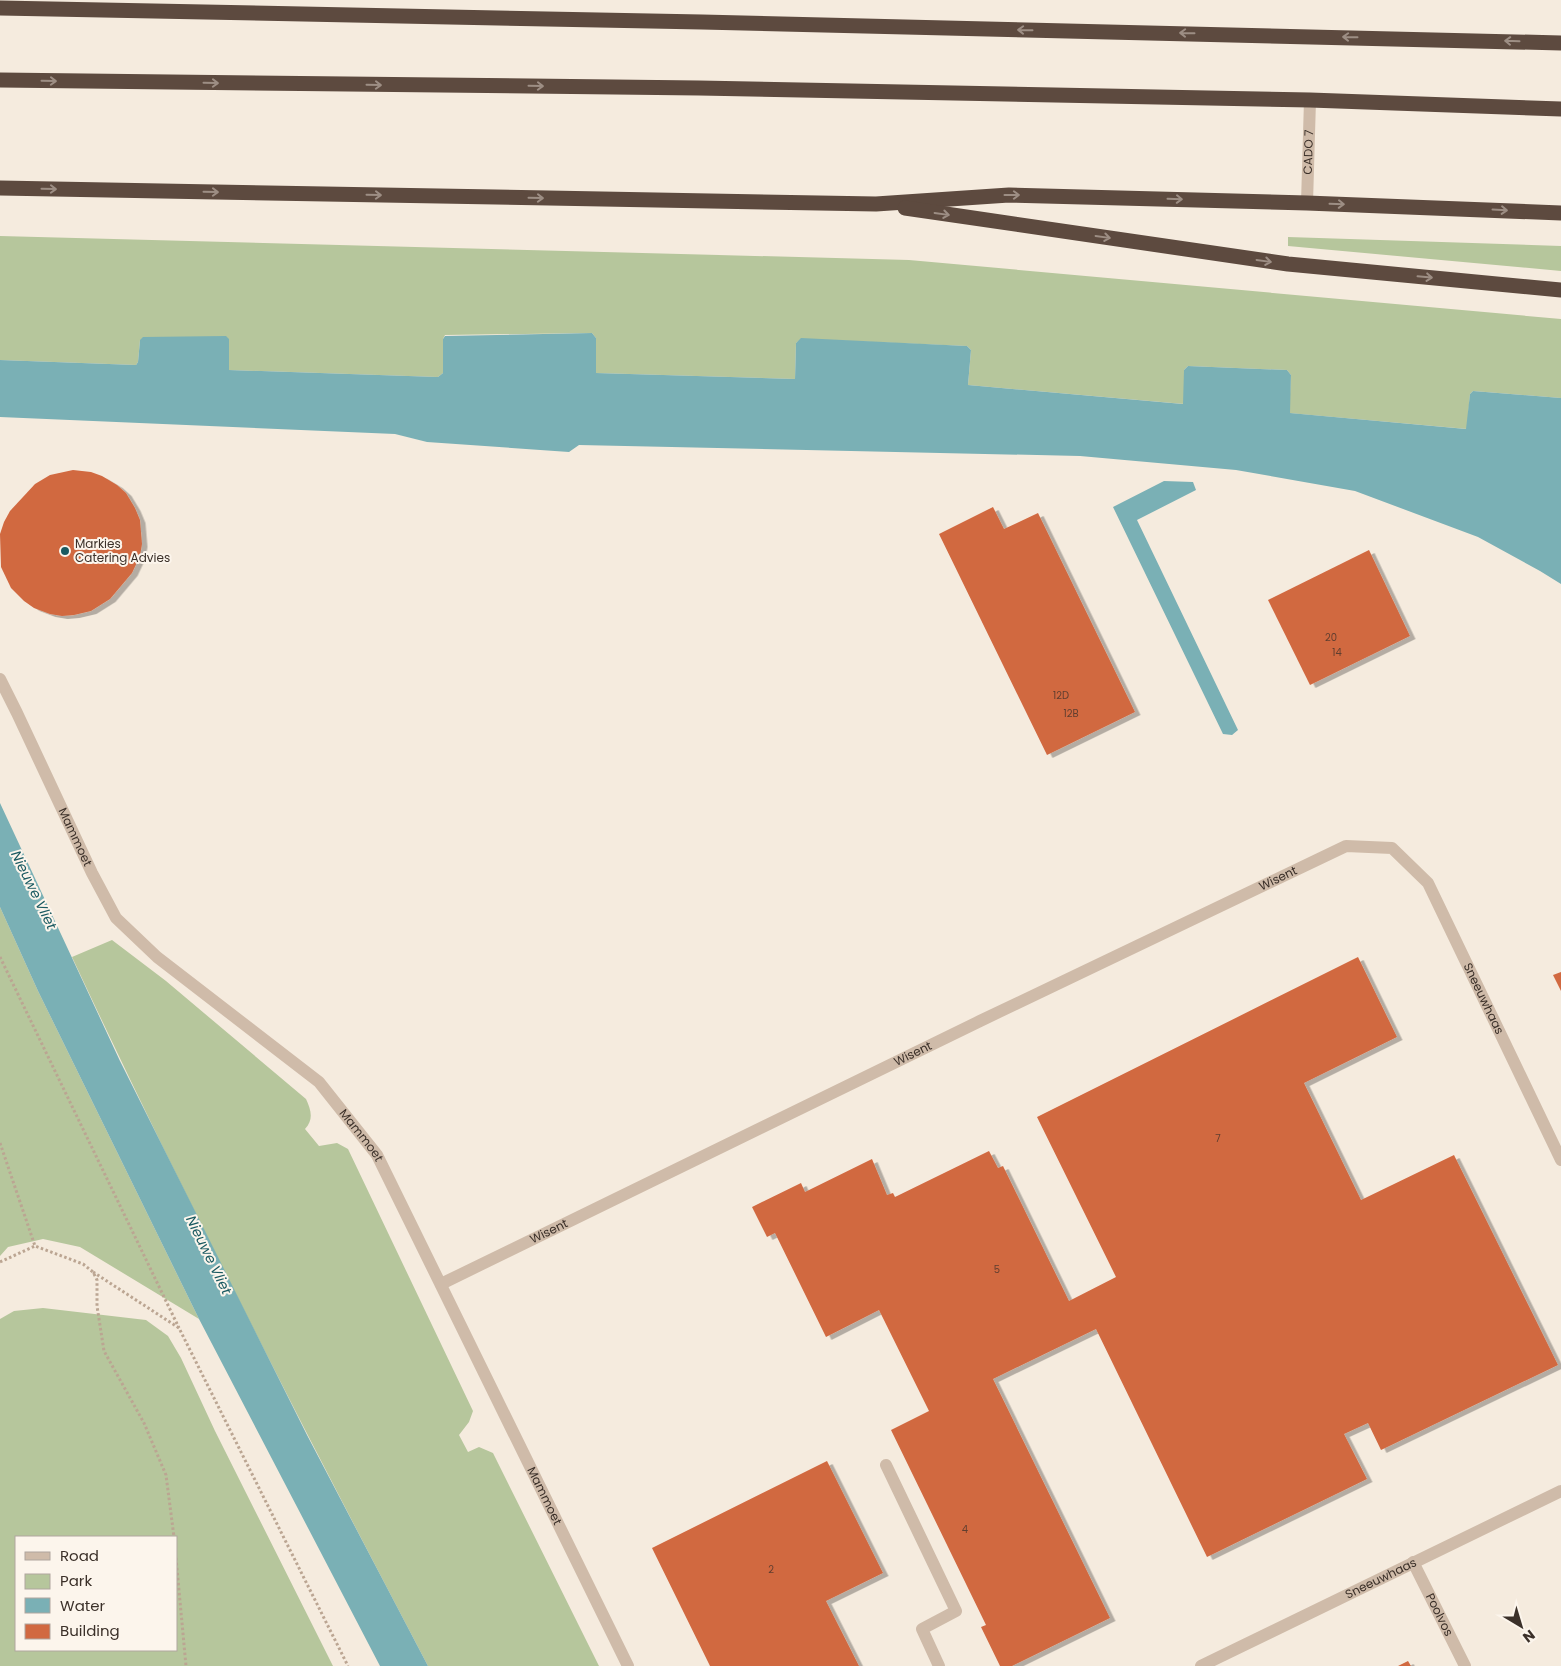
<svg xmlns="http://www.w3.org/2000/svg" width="1561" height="1666" font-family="Poppins,sans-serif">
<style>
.green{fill:#b6c69c;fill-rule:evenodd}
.water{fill:#7ab0b5}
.building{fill:#d16941;filter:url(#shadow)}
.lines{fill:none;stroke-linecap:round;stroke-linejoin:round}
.path{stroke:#bba592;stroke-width:3;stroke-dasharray:2.5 2.5;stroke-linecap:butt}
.lane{stroke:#cfbba9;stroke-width:12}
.street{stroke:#cfbba9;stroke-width:12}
.highway{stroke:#5d4a3f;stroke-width:15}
.oneway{stroke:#9d8e84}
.poi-dot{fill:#1a5a61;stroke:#fcf5ec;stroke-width:2}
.labels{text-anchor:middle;stroke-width:4;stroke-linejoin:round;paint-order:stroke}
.number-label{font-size:10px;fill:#603e2f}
.street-label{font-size:12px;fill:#3b3029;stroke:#fcf5ec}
.poi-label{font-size:12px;fill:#3b3029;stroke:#fcf5ec;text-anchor:start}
.water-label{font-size:14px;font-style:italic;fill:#1a5a61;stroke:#fcf5ec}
</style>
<defs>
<filter id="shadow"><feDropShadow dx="5.5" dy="3" stdDeviation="0" flood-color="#0004"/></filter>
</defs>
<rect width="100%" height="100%" fill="#f5ebde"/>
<!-- green -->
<g class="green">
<path d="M 0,236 L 909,260 L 1561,319 L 1561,398 L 1473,391 L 1470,394 L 1467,429 L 1289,413 L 1291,375 L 1287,370 L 1188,366 L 1184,370 L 1184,404 L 968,385 L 971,350 L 967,346 L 801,339 L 796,343 L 795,379 L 596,373 L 596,338 L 592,333 L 445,335 L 443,339 L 443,373 L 438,377 L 229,370 L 229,339 L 140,340 L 138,362 L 136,365 L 0,360 Z"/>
<path d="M 1288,237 L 1561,246 L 1561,271 L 1288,246 Z"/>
<path d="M 0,907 L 38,991 L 199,1319 L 80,1247 L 43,1239 L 8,1247 L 0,1256 Z"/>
<path d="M 112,940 L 166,981 L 306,1099 C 311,1110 314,1119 305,1129 L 319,1146 L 337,1143 L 348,1149 L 473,1411 L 469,1422 L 459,1435 L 468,1452 L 479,1447 L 493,1453 L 599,1666 L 428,1666 C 305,1432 184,1197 72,957 Z"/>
<path d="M 43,1308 L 146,1320 L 168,1336 L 181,1358 L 215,1431 L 333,1666 L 0,1666 L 0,1319 L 14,1311 ZM 16,1537 L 176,1537 L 176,1650 L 16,1650 Z"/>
</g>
<!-- water -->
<g class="water">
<path d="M 592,333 L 596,338 L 596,373 L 795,379 L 796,343 L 801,338 L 967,346 L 971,350 L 968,385 L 1183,404 L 1184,370 L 1188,366 L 1287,370 L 1291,375 L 1290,413 L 1466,429 L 1470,394 L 1473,391 L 1561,398 L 1561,584 L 1540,571 L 1478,537 L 1355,491 L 1236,470 L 1080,456 L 579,445 L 569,452 L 427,442 L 395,434 L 0,417 L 0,360 L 136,365 L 138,362 L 140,340 L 143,337 L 226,336 L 229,339 L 229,370 L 438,377 L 443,373 L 443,339 L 445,336 Z"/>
<path d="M 1164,481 L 1193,482 L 1196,490 L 1137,520 L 1238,730 L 1232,735 L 1223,734 L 1113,507 Z"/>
<path d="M 0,803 L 120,1061 L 307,1435 L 428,1666 L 380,1666 L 199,1319 L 38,991 L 0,907 Z"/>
</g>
<!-- building -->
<g class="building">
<path d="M 73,470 L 91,472 L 102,476 L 117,485 L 126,493 L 135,508 L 140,520 L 142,544 L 140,556 L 132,573 L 110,599 L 91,611 L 74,615 L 62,616 L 50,614 L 34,608 L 24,601 L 11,588 L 1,567 L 0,534 L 4,522 L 10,511 L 35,484 L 50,475 Z"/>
<path d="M 993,507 L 1004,529 L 1038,513 L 1135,712 L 1047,755 L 939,534 Z"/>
<path d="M 1369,550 L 1410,636 L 1310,685 L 1268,600 Z"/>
<path d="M 1358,957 L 1397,1037 L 1304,1083 L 1361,1200 L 1454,1155 L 1558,1365 L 1381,1450 L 1368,1423 L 1344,1434 L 1367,1479 L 1207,1557 L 1096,1329 L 993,1379 L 1110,1618 L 1012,1666 L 1000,1666 L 981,1627 L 986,1625 L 891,1430 L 929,1411 L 879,1310 L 826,1337 L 775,1233 L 767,1237 L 752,1207 L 801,1183 L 805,1192 L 872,1159 L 887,1195 L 893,1193 L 895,1197 L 989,1151 L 998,1168 L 1003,1166 L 1069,1301 L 1116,1277 L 1037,1117 Z"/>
<path d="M 1561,972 L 1561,991 L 1553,975 Z"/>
<path d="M 827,1461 L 883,1573 L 826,1601 L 859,1666 L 710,1666 L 652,1548 Z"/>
<path d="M 1408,1661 L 1411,1666 L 1398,1666 Z"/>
</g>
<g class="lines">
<!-- path -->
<g class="path">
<path d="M 0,957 L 179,1328"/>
<path d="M 0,1143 L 35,1246 L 83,1264 L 93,1272 L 97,1280 L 97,1306 L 104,1351 L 144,1423 L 166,1475 L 174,1537"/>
<path d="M 0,1262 L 35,1246"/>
<path d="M 93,1272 L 179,1328 L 348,1666"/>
<path d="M 176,1558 L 186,1666"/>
</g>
<!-- lane -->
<g class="lane">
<path id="s1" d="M 1307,203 L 1310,100"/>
<path d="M 886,1465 L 956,1611 L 922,1629 L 939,1666"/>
</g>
<!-- street -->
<g class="street">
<path id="s2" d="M 0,679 L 17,713 L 92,873 L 116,918 L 157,957 L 319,1082 L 377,1155 L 628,1666"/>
<path id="s3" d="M 441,1284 L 980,1021 L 1346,846 L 1392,848 L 1428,883 L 1561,1160"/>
<path id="s4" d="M 1413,1562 L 1465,1666"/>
<path id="s5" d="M 1201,1666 L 1561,1491"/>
</g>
<!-- highway -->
<g class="highway">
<path d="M 0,8 L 702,22 L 1561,43"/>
<path d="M 0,80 L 699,88 L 1310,100 L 1561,109"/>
<path d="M 0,188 L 876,204 L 1009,195 L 1307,203 L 1561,213"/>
<path d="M 905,208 L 1288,264 L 1561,290"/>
</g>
</g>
<!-- one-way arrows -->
<defs><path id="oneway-shaft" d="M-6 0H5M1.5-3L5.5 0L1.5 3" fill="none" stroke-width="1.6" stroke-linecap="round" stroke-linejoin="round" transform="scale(1.25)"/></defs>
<g class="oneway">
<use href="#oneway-shaft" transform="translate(1025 30) rotate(-179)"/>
<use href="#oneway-shaft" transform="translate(1187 33) rotate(-179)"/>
<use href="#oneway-shaft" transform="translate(1350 37) rotate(-179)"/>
<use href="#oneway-shaft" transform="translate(1512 41) rotate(-178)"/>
<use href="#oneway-shaft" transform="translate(49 81) rotate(1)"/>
<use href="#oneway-shaft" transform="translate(211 83) rotate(1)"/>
<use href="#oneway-shaft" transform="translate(374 85) rotate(1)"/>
<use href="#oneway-shaft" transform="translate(536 86) rotate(1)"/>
<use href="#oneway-shaft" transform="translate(49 189) rotate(1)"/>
<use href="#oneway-shaft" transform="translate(211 192) rotate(1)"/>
<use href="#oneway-shaft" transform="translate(374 195) rotate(1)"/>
<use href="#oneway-shaft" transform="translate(1012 195)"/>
<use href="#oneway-shaft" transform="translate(536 198) rotate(1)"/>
<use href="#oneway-shaft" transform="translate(1175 199) rotate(2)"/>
<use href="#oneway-shaft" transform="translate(1337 204) rotate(2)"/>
<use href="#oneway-shaft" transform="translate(1500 210) rotate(3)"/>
<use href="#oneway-shaft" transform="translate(942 214) rotate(8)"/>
<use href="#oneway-shaft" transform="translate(1103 237) rotate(8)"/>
<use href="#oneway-shaft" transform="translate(1264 261) rotate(8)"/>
<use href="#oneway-shaft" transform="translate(1425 277) rotate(5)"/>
</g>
<!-- markers -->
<circle class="poi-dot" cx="65" cy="551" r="5"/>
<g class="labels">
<!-- number labels -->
<g class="number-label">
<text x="1331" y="641">20</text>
<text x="1337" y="656">14</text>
<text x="1061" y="699">12D</text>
<text x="1071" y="717">12B</text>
<text x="1218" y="1142">7</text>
<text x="997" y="1273">5</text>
<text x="965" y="1533">4</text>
<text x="771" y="1573">2</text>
</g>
<!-- street labels -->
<g class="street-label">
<text dy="4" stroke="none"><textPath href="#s1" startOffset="51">CADO 7</textPath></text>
<text dy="4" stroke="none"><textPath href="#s2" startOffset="175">Mammoet</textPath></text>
<text dy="4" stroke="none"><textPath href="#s3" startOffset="930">Wisent</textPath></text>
<text dy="4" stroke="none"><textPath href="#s3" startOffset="1230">Sneeuwhaas</textPath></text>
<text dy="4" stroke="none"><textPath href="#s3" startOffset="525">Wisent</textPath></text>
<text dy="4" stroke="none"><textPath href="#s2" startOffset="595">Mammoet</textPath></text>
<text dy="4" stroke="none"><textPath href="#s3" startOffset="120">Wisent</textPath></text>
<text dy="4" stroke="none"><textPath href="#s2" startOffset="1000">Mammoet</textPath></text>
<text dy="4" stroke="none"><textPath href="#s5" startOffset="200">Sneeuwhaas</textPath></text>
<text dy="4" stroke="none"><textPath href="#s4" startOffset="59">Poolvos</textPath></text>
</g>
<!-- poi labels -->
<g class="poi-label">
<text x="75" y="548">Markies<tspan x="75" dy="14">Catering Advies</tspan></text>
</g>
<!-- water labels -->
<g class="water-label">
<text transform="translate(34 890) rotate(64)" y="5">Nieuwe Vliet</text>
<text transform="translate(209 1255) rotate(64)" y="5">Nieuwe Vliet</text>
</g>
</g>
<!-- legend -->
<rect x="15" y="1536" width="162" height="115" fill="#fcf5ec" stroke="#afa69e"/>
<rect x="25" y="1552" width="25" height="8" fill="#cfbba9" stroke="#afa69e"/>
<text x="60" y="1561" font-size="15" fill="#3b3029">Road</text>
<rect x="25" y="1574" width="25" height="15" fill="#b6c69c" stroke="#afa69e"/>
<text x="60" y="1586" font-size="15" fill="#3b3029">Park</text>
<rect x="25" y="1598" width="25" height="15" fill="#7ab0b5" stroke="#afa69e"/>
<text x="60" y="1611" font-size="15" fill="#3b3029">Water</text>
<rect x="25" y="1624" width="25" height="15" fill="#d16941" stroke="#afa69e"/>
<text x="60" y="1636" font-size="15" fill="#3b3029">Building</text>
<!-- north arrow -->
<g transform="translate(1521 1626) rotate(142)" stroke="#fcf5ec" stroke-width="4" paint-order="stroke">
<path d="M0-4L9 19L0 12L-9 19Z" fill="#3b3029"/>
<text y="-8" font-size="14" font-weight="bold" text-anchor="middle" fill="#3b3029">N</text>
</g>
</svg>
